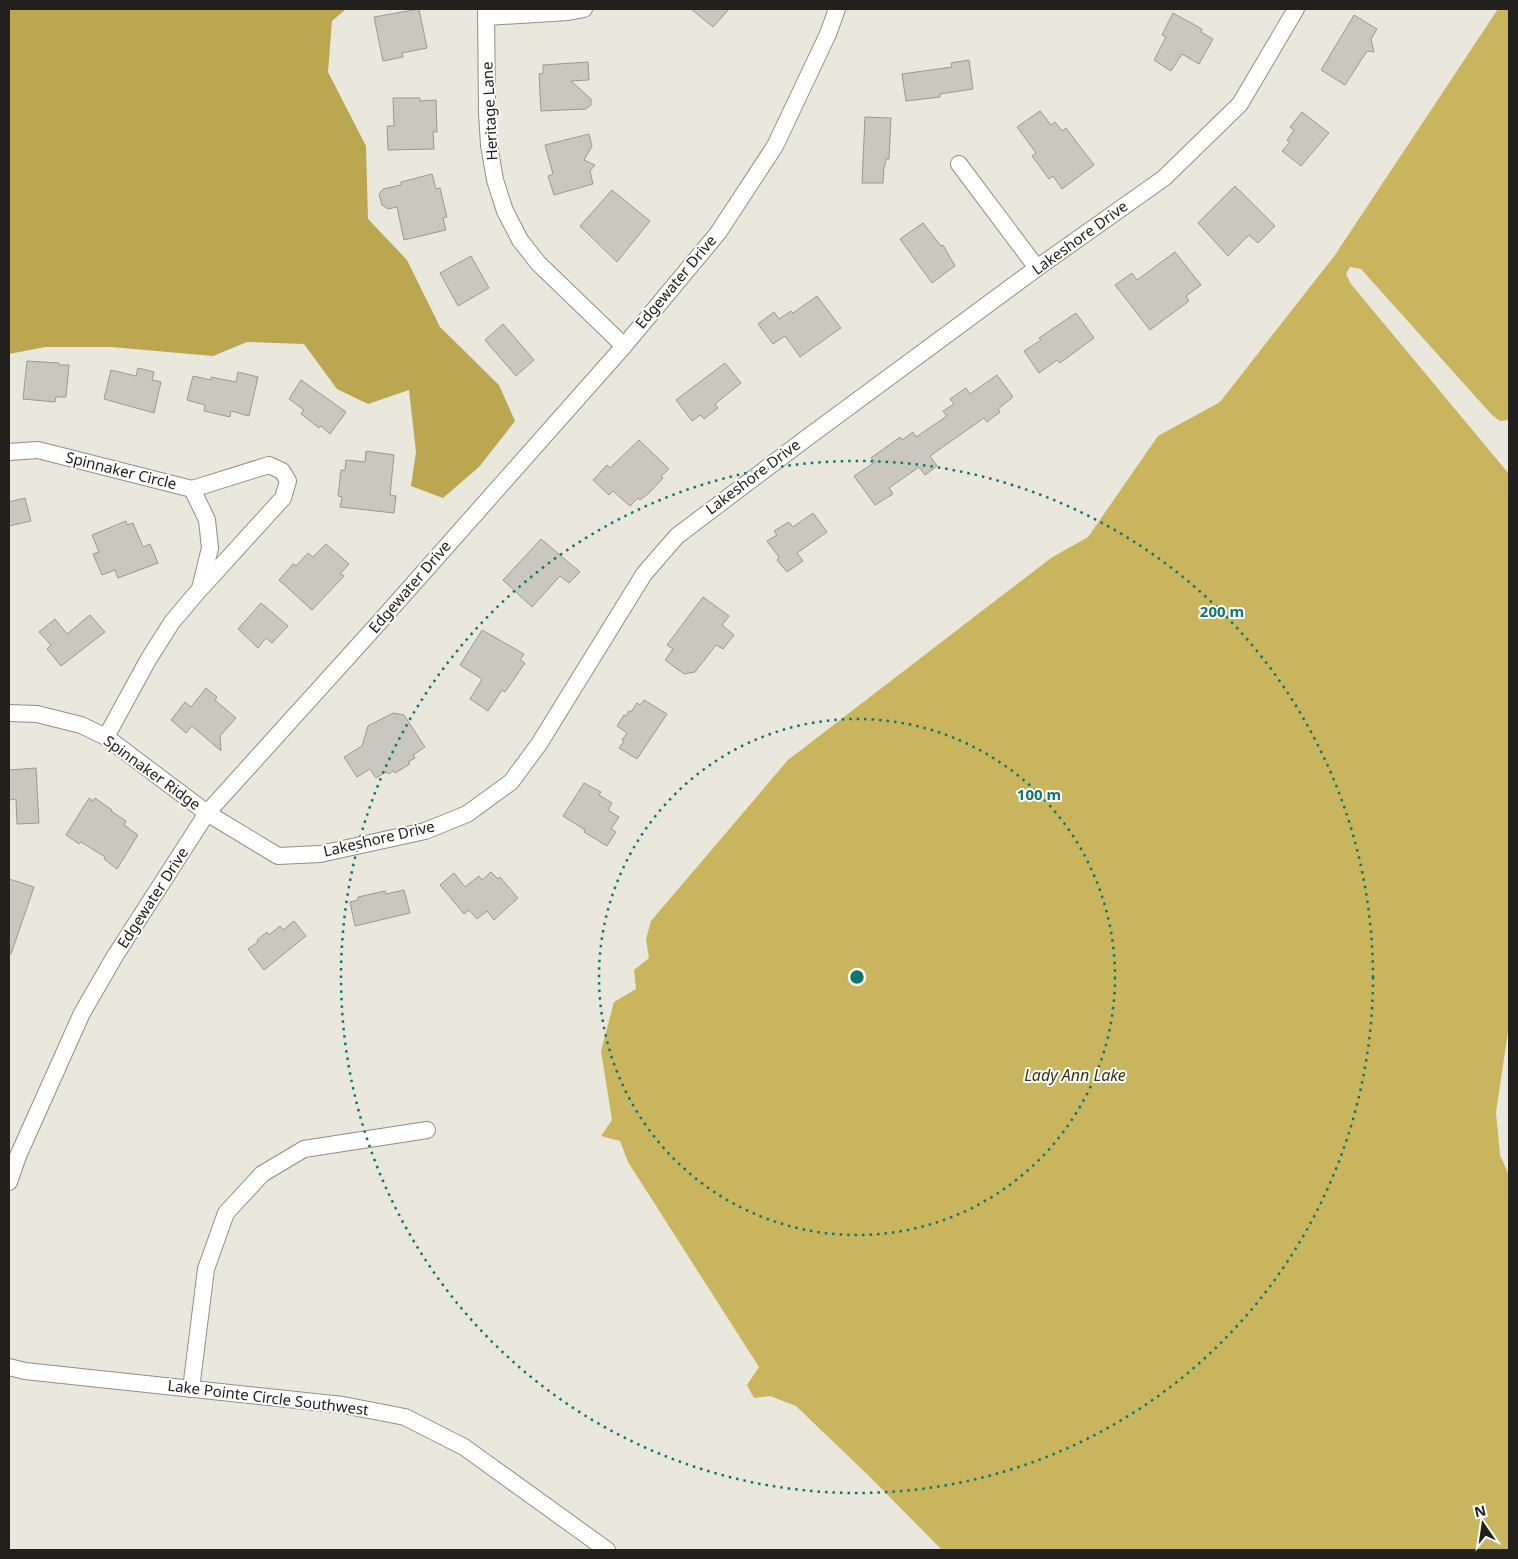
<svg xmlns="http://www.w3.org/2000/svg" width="1518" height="1559" font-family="'Noto Sans',sans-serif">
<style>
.forest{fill:#bba74f}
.water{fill:#c9b55d}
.building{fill:#cac8be;stroke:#9c9a90}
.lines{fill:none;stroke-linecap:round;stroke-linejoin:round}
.street-casing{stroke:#918f85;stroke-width:18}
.street{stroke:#fff;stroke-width:16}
.ring{fill:none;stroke:#0f766e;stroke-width:2.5;stroke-dasharray:2.5 5}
.labels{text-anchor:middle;stroke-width:4;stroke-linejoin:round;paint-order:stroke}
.street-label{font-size:15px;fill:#21201c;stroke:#fff}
.water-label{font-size:16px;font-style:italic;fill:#3c330c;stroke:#fff}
.centre{fill:#0f766e;stroke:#fff;stroke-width:2.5}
.ring-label{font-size:15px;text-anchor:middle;font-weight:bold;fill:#0f766e;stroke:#fff;stroke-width:4;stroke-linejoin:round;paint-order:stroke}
</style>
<rect width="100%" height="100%" fill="#eae7dd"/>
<!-- forest -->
<path class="forest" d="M 9,9 L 346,9 L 332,21 L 328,72 L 366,146 L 368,219 L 407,260 L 440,327 L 499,385 L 515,421 L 479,467 L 443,498 L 411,486 L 416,452 L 409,390 L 368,404 L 337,389 L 304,344 L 247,342 L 213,356 L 111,347 L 45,347 L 9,354 Z"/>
<!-- water -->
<path class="water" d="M 1498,9 L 1509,9 L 1509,420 L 1500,421 L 1492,415 L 1361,269 L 1350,267 L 1346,274 L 1351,284 L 1509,474 L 1509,1025 L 1496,1112 L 1500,1155 L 1509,1175 L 1509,1550 L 942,1550 L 868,1475 L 796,1406 L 770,1396 L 754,1398 L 747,1385 L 759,1367 L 628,1162 L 620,1141 L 601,1136 L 612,1120 L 601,1051 L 614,1002 L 636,989 L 634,970 L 649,958 L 646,939 L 651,921 L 788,760 L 1051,558 L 1088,537 L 1158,436 L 1220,402 L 1335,255 Z"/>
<!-- building -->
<g class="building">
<path d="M 419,9 L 427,48 L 402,53 L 403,57 L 383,61 L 374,17 Z"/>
<path d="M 691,9 L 729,9 L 713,27 Z"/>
<path d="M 1173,13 L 1202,29 L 1201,32 L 1213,39 L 1199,64 L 1182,54 L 1171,71 L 1154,60 L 1166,37 L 1162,35 Z"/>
<path d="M 1354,15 L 1377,29 L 1371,39 L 1374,52 L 1367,51 L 1345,85 L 1321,70 Z"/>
<path d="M 969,60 L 973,89 L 940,94 L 940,97 L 906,101 L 902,74 L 952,67 L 951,63 Z"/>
<path d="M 588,62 L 589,80 L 571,81 L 591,99 L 591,105 L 586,109 L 541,111 L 539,74 L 543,73 L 543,65 Z"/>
<path d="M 393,98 L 420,98 L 420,101 L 436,100 L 437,132 L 433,132 L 434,149 L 388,150 L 387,126 L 394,126 Z"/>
<path d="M 1040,111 L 1051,125 L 1055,122 L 1062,131 L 1066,128 L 1094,165 L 1062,189 L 1053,176 L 1049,179 L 1032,156 L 1036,153 L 1017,127 Z"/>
<path d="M 1302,112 L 1329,133 L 1301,166 L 1282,151 L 1290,142 L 1287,140 L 1294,130 L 1290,127 Z"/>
<path d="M 865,117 L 891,118 L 889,159 L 886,159 L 885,166 L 884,166 L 883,183 L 862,183 Z"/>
<path d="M 589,134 L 592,146 L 584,160 L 595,165 L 590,171 L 593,184 L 554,195 L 548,176 L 553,174 L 545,145 Z"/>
<path d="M 432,174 L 436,189 L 440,188 L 447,217 L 443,218 L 446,230 L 404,240 L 397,207 L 388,209 L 382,205 L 379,194 L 383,189 L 401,185 L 401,182 Z"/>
<path d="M 1235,186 L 1275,226 L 1258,243 L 1249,235 L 1228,256 L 1198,223 Z"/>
<path d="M 612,190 L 650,221 L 617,262 L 580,226 Z"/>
<path d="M 923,223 L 941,246 L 943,245 L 955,266 L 932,283 L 900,239 Z"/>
<path d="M 1175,252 L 1201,285 L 1186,296 L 1189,301 L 1150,330 L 1115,285 L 1132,273 L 1137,280 Z"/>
<path d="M 471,256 L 489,288 L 458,306 L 440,273 Z"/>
<path d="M 817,296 L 841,328 L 800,357 L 785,336 L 773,344 L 758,324 L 774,312 L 779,319 L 791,311 L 793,313 Z"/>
<path d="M 1076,313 L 1094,338 L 1060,363 L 1057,360 L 1039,373 L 1024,351 L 1041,340 L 1039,338 Z"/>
<path d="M 503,324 L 534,360 L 516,376 L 485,340 Z"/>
<path d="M 27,361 L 59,363 L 59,365 L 69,365 L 66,397 L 56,397 L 55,402 L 23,399 Z"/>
<path d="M 725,363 L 741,383 L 715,404 L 718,408 L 704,419 L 700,415 L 692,421 L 676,400 Z"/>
<path d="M 138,368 L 154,372 L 152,380 L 161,382 L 154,413 L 104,399 L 111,370 L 136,376 Z"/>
<path d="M 238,372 L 258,377 L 249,416 L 231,411 L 230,417 L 204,411 L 205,405 L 187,400 L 193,376 L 211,380 L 211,377 L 236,382 Z"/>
<path d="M 997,375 L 1013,397 L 998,409 L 1000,412 L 987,422 L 984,418 L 930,456 L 937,466 L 925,475 L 919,467 L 889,488 L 893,494 L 875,505 L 854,476 L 875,462 L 871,458 L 900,437 L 902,440 L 913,432 L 916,437 L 947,416 L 943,411 L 954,404 L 950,399 L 966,388 L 970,394 Z"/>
<path d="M 301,380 L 346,412 L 330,434 L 321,426 L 319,428 L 301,414 L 304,410 L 289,399 Z"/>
<path d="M 639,440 L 669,469 L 661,476 L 663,478 L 649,493 L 640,500 L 638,498 L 630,506 L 613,491 L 609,495 L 593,480 L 607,465 L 610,468 Z"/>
<path d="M 366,451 L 394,455 L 390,495 L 396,496 L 394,513 L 340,507 L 342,497 L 338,496 L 341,470 L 345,470 L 346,460 L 365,462 Z"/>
<path d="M 25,498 L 31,521 L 9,526 L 9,502 Z"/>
<path d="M 813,513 L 827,532 L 797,553 L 803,561 L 787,572 L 777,560 L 779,557 L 767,541 L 777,535 L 774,531 L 789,522 L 793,527 Z"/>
<path d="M 126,521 L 127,525 L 133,523 L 143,547 L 150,544 L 158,563 L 118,578 L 115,570 L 102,575 L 93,554 L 99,552 L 92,535 Z"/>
<path d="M 541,539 L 580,572 L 569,583 L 560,576 L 532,607 L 503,580 Z"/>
<path d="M 326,544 L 349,564 L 340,574 L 344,576 L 312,610 L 279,580 L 293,564 L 296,566 L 308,553 L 313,557 Z"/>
<path d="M 703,597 L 729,616 L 722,625 L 734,635 L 723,649 L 716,645 L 695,672 L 684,674 L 665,660 L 673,649 L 667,645 Z"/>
<path d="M 261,603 L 288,626 L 272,643 L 266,638 L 258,648 L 238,629 Z"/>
<path d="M 90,615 L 105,632 L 61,666 L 47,649 L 51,645 L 39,632 L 55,619 L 67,634 Z"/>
<path d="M 482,630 L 524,654 L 520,660 L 525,663 L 505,692 L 502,690 L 488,711 L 470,699 L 482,679 L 460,665 Z"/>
<path d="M 206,688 L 217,697 L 215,700 L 236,718 L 220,736 L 221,751 L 192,726 L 186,733 L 171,720 L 185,702 L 191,707 Z"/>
<path d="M 644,700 L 667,714 L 637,759 L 619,748 L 624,741 L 622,740 L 627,733 L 617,726 L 624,715 L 626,716 L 629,711 L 631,712 L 637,703 L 640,705 Z"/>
<path d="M 393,713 L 404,715 L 425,747 L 413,755 L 415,758 L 408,762 L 410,764 L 395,773 L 393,771 L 389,774 L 386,772 L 376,778 L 370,769 L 357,777 L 344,757 L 362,746 L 368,726 Z"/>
<path d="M 36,768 L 39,823 L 17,824 L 16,799 L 9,800 L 9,770 Z"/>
<path d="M 584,783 L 601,792 L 599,795 L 612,803 L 608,810 L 619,817 L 611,829 L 616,832 L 607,846 L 584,832 L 585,830 L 563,816 Z"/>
<path d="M 89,798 L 93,801 L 95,798 L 112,810 L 111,811 L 126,821 L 124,825 L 138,835 L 117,869 L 104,859 L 105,857 L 81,842 L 79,844 L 66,835 Z"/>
<path d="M 491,872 L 498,879 L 500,877 L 518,898 L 494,920 L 487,911 L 477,919 L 469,910 L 464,914 L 440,885 L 454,873 L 465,887 L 479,876 L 482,880 Z"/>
<path d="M 9,879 L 34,887 L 11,954 L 9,953 Z"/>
<path d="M 404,890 L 410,913 L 355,926 L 350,902 L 358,900 L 358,897 L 385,891 L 386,894 Z"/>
<path d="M 294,921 L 306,936 L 264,970 L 248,949 L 258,942 L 257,940 L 267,932 L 269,935 L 280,926 L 283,930 Z"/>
</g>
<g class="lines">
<defs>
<g id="street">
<path d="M 486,9 L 487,113 L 489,145 L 495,180 L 505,211 L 520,240 L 538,263 L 624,346"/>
<path d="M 487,17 L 568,12 L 584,9"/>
<path d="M 959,164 L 1037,268"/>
<path d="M 9,452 L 38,450 L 192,489 L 207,520 L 210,548 L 200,589 L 172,622 L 148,660 L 106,737"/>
<path d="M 192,489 L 269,465 L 282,471 L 288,481 L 283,498 L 202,587"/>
<path d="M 9,713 L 37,714 L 81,725 L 106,737 L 207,813 L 278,856 L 320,854 L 425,831 L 467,814 L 511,782 L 539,744 L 644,574 L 677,536 L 804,440 L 1037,268 L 1164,178 L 1240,104 L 1296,9"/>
<path d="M 9,1182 L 18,1156 L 82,1013 L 115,956 L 207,813 L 376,626 L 624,346 L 718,233 L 775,146 L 828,34 L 837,9"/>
<path d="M 9,1367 L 25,1371 L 343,1405 L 405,1417 L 464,1447 L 607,1550"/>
<path d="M 191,1389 L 206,1269 L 226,1213 L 262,1174 L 304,1149 L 427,1130"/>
</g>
</defs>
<!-- street casing -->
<use href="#street" class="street-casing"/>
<!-- street -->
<use href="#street" class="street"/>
</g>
<!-- distance rings -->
<g class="ring">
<circle cx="857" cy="977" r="258"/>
<circle cx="857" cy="977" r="516"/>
</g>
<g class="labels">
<!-- street labels -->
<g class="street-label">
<text transform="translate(490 111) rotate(-93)" y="5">Heritage Lane</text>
<text transform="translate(1080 238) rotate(-36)" y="5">Lakeshore Drive</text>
<text transform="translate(676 282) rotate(-50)" y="5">Edgewater Drive</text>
<text transform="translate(121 471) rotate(14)" y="5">Spinnaker Circle</text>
<text transform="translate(753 477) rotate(-37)" y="5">Lakeshore Drive</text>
<text transform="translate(410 587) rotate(-49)" y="5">Edgewater Drive</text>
<text transform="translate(152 773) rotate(36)" y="5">Spinnaker Ridge</text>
<text transform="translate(379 839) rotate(-13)" y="5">Lakeshore Drive</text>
<text transform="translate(153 898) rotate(-57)" y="5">Edgewater Drive</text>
<text transform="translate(268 1398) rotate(7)" y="5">Lake Pointe Circle Southwest</text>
</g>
<!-- water labels -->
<g class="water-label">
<text x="1075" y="1081">Lady Ann Lake</text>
</g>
</g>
<circle cx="857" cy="977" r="8" class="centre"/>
<g class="ring-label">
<text x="1222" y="617">200 m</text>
<text x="1039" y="800">100 m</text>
</g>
<!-- border -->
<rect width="1518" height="1559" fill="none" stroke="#21201c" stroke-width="20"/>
<!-- north arrow -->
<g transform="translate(1483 1524) rotate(347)" stroke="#ffffff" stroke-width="4" paint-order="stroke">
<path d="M0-4L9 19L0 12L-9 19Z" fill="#21201c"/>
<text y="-8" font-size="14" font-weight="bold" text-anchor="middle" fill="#21201c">N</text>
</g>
</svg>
